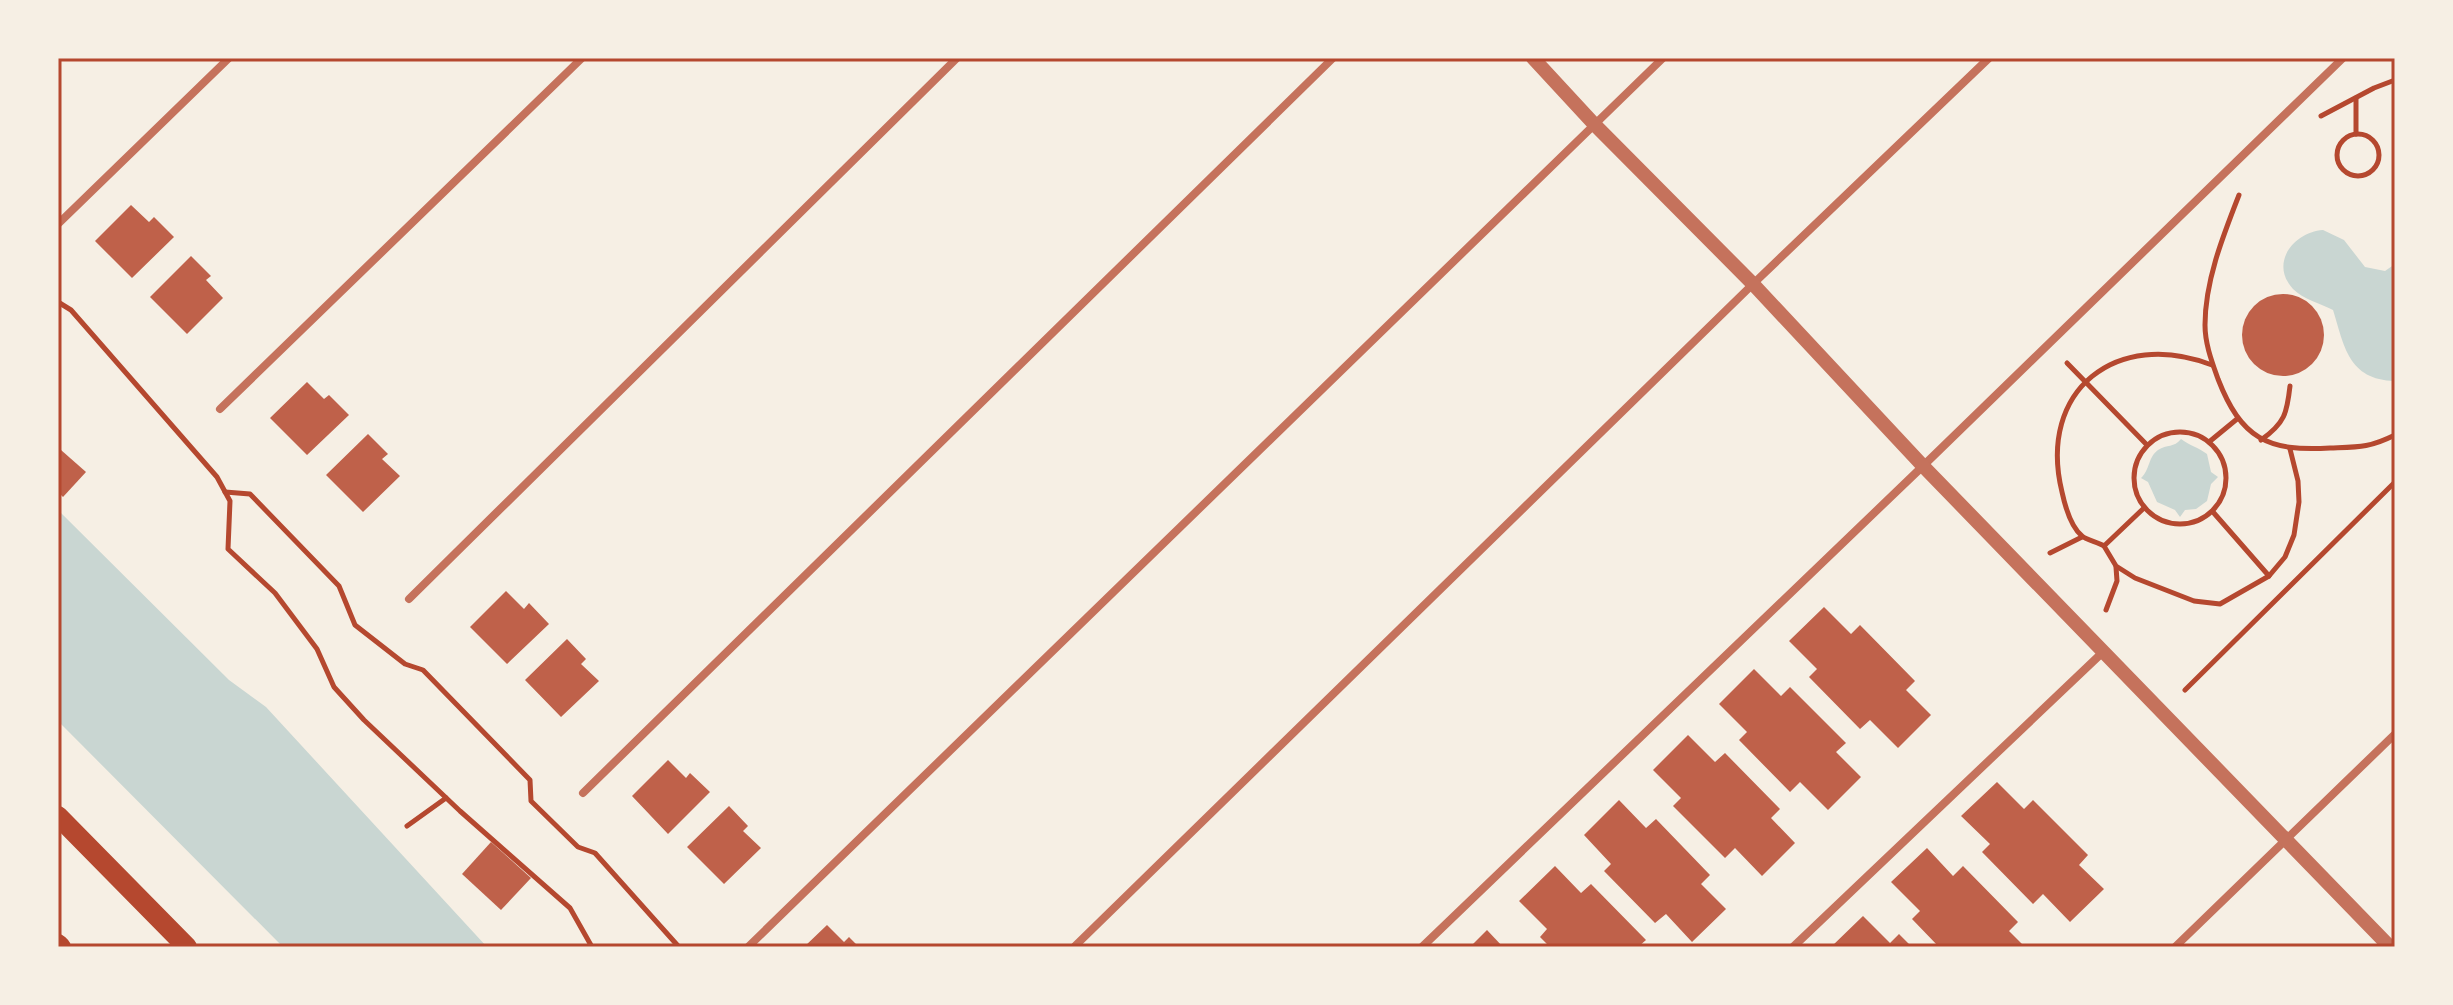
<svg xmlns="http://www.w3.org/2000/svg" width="2453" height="1005" font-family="Quicksand,sans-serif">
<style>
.water{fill:#c9d6d2}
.building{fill:#bf614a}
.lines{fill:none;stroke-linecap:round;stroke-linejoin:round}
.path{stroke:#b5482f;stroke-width:5}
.minor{stroke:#c5725c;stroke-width:8}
.tertiary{stroke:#c5725c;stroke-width:14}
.primary{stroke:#b5482f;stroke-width:20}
.neatline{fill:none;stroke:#b5482f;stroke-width:3}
</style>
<rect width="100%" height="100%" fill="#f6efe4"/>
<!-- water -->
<g class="water">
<path d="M 2323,230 L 2344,240 L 2365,267 L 2385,271 L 2395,264 L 2395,381 C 2348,380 2344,345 2333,310 C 2321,304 2303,299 2293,289 C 2269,263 2294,232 2323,230 Z"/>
<path d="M 2181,439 C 2190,446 2198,447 2207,454 L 2211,472 L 2218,477 L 2211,484 L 2207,501 L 2196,509 L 2185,510 L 2180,517 L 2175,510 L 2157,502 L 2148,482 L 2141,478 C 2150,470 2148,457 2158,450 C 2167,444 2174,448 2181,439 Z"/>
<path d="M 58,510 L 229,680 L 266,707 L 487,947 L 283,947 L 58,721 Z"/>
</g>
<!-- building -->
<g class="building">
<path d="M 131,205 L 149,222 L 154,217 L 174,237 L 132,278 L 95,241 Z"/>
<path d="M 191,256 L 211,276 L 206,280 L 223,298 L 187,334 L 150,297 Z"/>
<circle cx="2283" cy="335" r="41"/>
<path d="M 307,382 L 324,399 L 329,395 L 349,415 L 307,455 L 270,418 Z"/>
<path d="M 368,434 L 388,454 L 382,459 L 400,476 L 363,512 L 326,475 Z"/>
<path d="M 61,450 L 86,472 L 63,497 L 58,492 L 58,453 Z"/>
<path d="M 506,591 L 524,609 L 529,603 L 549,624 L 507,664 L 470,627 Z"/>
<path d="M 1824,607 L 1851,634 L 1860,625 L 1915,681 L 1906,690 L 1931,715 L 1898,748 L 1870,720 L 1860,729 L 1809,677 L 1817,669 L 1789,641 Z"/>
<path d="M 567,639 L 586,659 L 581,664 L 599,681 L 561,717 L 525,680 Z"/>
<path d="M 1754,669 L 1781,696 L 1790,687 L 1846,743 L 1836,752 L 1861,777 L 1828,810 L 1800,782 L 1790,792 L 1739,740 L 1747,732 L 1719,704 Z"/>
<path d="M 1688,735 L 1715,762 L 1725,753 L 1780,809 L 1771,818 L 1795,843 L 1762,876 L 1735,848 L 1725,858 L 1673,806 L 1681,798 L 1653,770 Z"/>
<path d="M 668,760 L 686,778 L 690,773 L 710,792 L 668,834 L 632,796 Z"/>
<path d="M 1997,782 L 2024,809 L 2033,800 L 2088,855 L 2079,865 L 2104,889 L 2070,922 L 2043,894 L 2033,904 L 1982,852 L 1990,844 L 1961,816 Z"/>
<path d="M 1619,800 L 1646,828 L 1656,819 L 1710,875 L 1701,884 L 1726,909 L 1692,942 L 1666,914 L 1655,923 L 1604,871 L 1611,864 L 1584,835 Z"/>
<path d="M 729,806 L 748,826 L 743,831 L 761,848 L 724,884 L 687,847 Z"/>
<path d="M 491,842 L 531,878 L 501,910 L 462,874 Z"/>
<path d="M 1927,848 L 1953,876 L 1963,866 L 2018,922 L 2009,931 L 2025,947 L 1939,947 L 1912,919 L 1920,911 L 1891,882 Z"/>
<path d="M 1555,866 L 1581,893 L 1591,884 L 1646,940 L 1638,947 L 1550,947 L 1540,937 L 1547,929 L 1519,901 Z"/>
<path d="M 1863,916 L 1890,943 L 1899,934 L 1912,947 L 1831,947 Z"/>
<path d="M 827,925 L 844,942 L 849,937 L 859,947 L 804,947 Z"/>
<path d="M 1487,930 L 1503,947 L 1470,947 Z"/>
</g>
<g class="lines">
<!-- path -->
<g class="path">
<path d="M 2356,98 L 2356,134"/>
<path d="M 2321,116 L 2374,88 L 2395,80"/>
<circle cx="2358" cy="155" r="21"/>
<path d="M 2239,195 C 2223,236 2205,281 2205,325 C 2205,344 2212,362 2218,379 C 2241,438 2267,452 2330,448 C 2358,447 2369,448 2395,435"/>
<path d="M 58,302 L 71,310 L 217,477 L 230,501 L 228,549 L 275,593 L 317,649 L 334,687 L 364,720 L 460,811 L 570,908 L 592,947"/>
<path d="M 2067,363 L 2147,445"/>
<circle cx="2180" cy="478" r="46"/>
<path d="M 2261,440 C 2285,423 2287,413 2290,386"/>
<path d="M 2209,442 L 2237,419"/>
<path d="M 225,492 L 250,494 L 339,586 L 355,625 L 405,664 L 423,670 L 530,780 L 531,801 L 578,847 L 595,853 L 679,947"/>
<path d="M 2144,508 L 2104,546 C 2098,542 2086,540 2082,536 C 2070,526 2065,506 2062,492 C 2037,390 2117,328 2212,365"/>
<path d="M 2213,512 L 2269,576"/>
<path d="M 2104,546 L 2116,566 L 2135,578 L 2194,601 L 2220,604 L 2269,576 L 2285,557 L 2294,535 L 2299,502 L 2298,481 L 2290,449"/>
<path d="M 2050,553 L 2082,537"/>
<path d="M 2106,610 L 2117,581 L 2116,567"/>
<path d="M 2185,690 L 2395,482"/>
<path d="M 407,826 L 446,798"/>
</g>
<!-- minor -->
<g class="minor">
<path d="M 58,224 L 229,58"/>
<path d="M 220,409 L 582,58"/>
<path d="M 409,599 L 957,58"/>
<path d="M 583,793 L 1333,58"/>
<path d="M 748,947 L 1663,58"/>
<path d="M 1074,947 L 1753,284 L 1989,58"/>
<path d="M 1422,947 L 1923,466 L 2343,58"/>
<path d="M 1793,947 L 2103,652"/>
<path d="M 2175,947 L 2395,734"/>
</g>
<!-- tertiary -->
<path class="tertiary" d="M 1533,58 L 1594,124 L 1753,284 L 1923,466 L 2390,947"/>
<!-- primary -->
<g class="primary">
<path d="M 58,816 L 187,947"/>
<path d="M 58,944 L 61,947"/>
</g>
</g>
<!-- border -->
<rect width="2453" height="1005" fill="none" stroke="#f6efe4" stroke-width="120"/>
<rect x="60" y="60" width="2333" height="885" class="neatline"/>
</svg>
